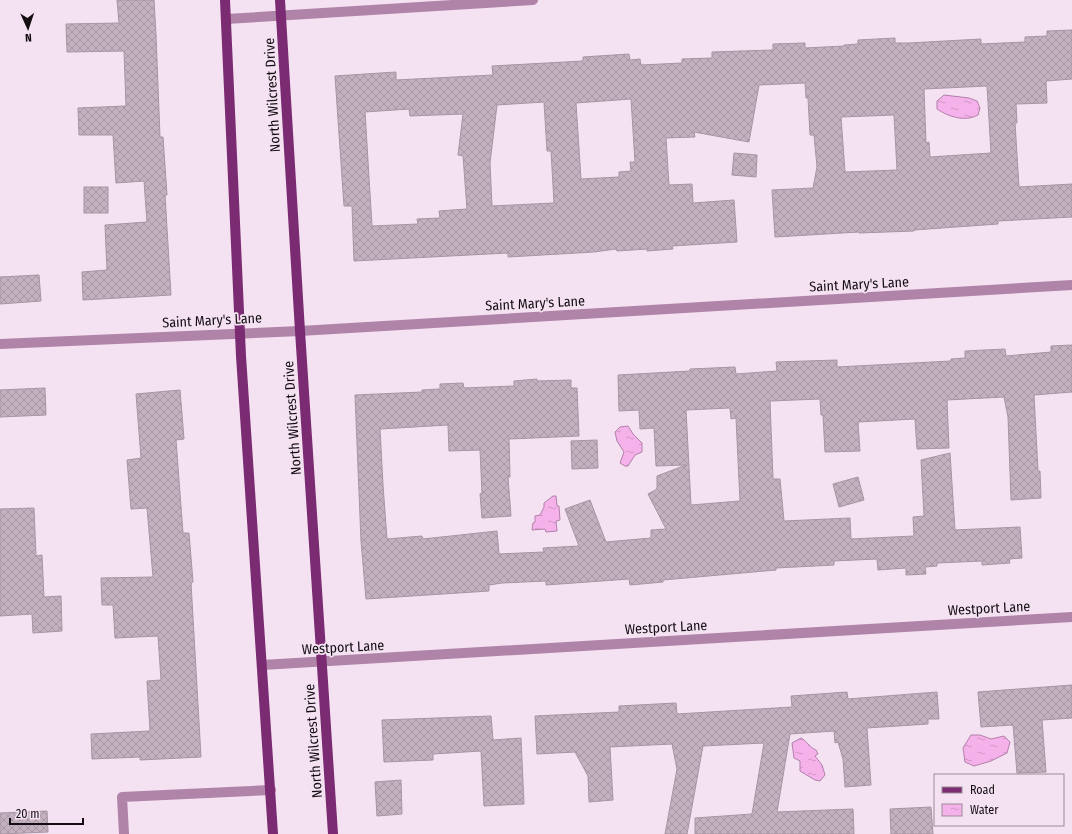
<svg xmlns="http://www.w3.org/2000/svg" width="1072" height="834" font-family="'Fira Sans Condensed',sans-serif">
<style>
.water{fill:url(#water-ripples);stroke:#b280aa}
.building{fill:url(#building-cross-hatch);stroke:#a695a3;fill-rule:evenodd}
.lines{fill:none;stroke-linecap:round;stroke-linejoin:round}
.minor{stroke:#b083a8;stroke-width:10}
.major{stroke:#7b2b71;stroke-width:10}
.labels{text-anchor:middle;stroke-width:3.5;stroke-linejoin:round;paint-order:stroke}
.street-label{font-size:14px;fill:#140e13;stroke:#f4e1f1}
</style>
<defs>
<pattern id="water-ripples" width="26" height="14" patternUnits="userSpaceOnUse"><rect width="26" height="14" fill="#f5b1ea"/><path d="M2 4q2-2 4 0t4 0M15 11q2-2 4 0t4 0" fill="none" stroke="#d197c8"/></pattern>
<pattern id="building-cross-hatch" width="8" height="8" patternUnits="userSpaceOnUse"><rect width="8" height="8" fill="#c3b1c0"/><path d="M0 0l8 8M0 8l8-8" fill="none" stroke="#a797a4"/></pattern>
</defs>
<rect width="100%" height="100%" fill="#f4e1f1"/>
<!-- water -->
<g class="water">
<path d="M 944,95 L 969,98 L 977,101 L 980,108 L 978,115 C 965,122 949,117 937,109 L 937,101 Z"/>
<path d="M 628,426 L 633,434 L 642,443 L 642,452 L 635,455 L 628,466 L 625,466 L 620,463 L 624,452 L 617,441 L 615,432 L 620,427 Z"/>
<path d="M 553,496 L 556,496 L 557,506 L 559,506 L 560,520 L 556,521 L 557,531 L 546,532 L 545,529 L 532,530 L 533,523 L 535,522 L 535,516 L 540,515 L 544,507 L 544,503 Z"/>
<path d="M 971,735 L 980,735 L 991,739 L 1004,736 L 1010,742 L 1007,753 L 991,761 L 974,766 L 965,762 L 963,748 Z"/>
<path d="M 801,738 C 807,741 809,747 816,750 L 818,754 L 815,756 L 822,765 L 825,775 L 820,781 L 815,780 L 800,771 L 800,761 L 794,758 L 792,743 Z"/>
</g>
<!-- building -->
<g class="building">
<path d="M 117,0 L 154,0 L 156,35 L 160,137 L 163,137 L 167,195 L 165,195 L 171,295 L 83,300 L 82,272 L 107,270 L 105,225 L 147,222 L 144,181 L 116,183 L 113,135 L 79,135 L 78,108 L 126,106 L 124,51 L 67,52 L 66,24 L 119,23 Z"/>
<path d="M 1072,30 L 1072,79 L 1046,81 L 1047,103 L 1016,104 L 1017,123 L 1015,123 L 1019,187 L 1072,184 L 1072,217 L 998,221 L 998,224 L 914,230 L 914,231 L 859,233 L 859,232 L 775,237 L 772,190 L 813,188 L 817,167 L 814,135 L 810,135 L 808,98 L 806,98 L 805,83 L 759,85 L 749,142 L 694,132 L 695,137 L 666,138 L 669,185 L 692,184 L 693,203 L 734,200 L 737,242 L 672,246 L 673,249 L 647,251 L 647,249 L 617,251 L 616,249 L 594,252 L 508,257 L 508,253 L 354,261 L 352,206 L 344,206 L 335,76 L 396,72 L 396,80 L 493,75 L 492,66 L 583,61 L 583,57 L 629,54 L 630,60 L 640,59 L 641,65 L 682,63 L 682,59 L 712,58 L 712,52 L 773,50 L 773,44 L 805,43 L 805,48 L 844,46 L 844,45 L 858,44 L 858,40 L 895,38 L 895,43 L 909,43 L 981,39 L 981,44 L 1025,42 L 1025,37 L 1047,36 L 1047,31 ZM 987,86 L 991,153 L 930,157 L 929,142 L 926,143 L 924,89 ZM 631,99 L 635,162 L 630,162 L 631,171 L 619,172 L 619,177 L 581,179 L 576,103 ZM 544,102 L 547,151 L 551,151 L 554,203 L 492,206 L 490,163 L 497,105 ZM 409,109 L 410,116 L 463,114 L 458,155 L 463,156 L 467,209 L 439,211 L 440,218 L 417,219 L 418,224 L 372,226 L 365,112 ZM 894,115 L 897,170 L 845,172 L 841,117 Z"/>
<path d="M 734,153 L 757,155 L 756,177 L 732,175 Z"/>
<rect x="84" y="187" width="24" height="26"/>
<path d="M 39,275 L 41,301 L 0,304 L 0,277 Z"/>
<path d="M 1072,345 L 1072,392 L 1034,395 L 1038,471 L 1040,471 L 1041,498 L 1011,500 L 1008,417 L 1004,397 L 947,400 L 949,448 L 917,449 L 915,419 L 858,422 L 860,451 L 825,452 L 823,415 L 821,415 L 820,399 L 770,401 L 773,479 L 780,479 L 784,521 L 850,518 L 851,539 L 914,536 L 913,517 L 924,516 L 921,460 L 950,453 L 955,530 L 1020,527 L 1022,558 L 1009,559 L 1010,563 L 982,565 L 982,561 L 937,563 L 937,566 L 925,567 L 926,574 L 906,575 L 906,568 L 878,570 L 877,559 L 834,561 L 834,565 L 776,568 L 776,570 L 663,580 L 663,582 L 630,585 L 629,579 L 546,585 L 546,581 L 502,583 L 489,585 L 489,591 L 366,599 L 361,541 L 355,395 L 422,392 L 422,390 L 440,389 L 440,384 L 463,383 L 464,388 L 514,386 L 514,381 L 537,379 L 537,381 L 571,380 L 571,388 L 577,388 L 579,436 L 509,439 L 510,477 L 508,477 L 511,516 L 482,518 L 480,494 L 482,493 L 480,450 L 449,451 L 448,425 L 380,429 L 383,485 L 387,539 L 422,536 L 423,539 L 497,531 L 499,554 L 544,552 L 543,548 L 579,546 L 565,509 L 590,500 L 606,542 L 651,538 L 651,530 L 666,529 L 648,494 L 657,489 L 657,476 L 686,465 L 656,466 L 654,428 L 640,429 L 639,410 L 619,411 L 618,375 L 690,371 L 690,369 L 735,367 L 736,374 L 777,371 L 776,362 L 837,360 L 837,367 L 951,361 L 951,359 L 965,358 L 965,351 L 1005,349 L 1006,356 L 1051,352 L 1051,346 ZM 730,408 L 731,419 L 736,418 L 740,501 L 691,505 L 686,410 Z"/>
<path d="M 45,388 L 46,415 L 0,417 L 0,390 Z"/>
<path d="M 180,390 L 184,439 L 176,440 L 183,533 L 189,533 L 193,582 L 191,583 L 201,757 L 140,760 L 140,757 L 92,759 L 91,734 L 150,731 L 147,681 L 161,680 L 158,636 L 115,638 L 113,605 L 102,605 L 101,578 L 153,577 L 147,508 L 131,509 L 127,460 L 141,458 L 136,394 Z"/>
<path d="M 597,440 L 598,468 L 572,469 L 571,441 Z"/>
<path d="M 858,477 L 864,500 L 839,507 L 833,484 Z"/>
<path d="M 34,508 L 36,556 L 42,555 L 44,597 L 61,596 L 62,631 L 33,633 L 32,614 L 0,616 L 0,509 Z"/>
<path d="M 1072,685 L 1072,718 L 1042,720 L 1046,772 L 1017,773 L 1013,725 L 981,727 L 978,692 Z"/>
<path d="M 847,692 L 848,699 L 937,692 L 939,719 L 928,719 L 928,724 L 867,728 L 871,785 L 845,787 L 843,759 L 838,742 L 835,743 L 834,731 L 790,734 L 777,812 L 853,809 L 854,834 L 695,834 L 695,818 L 752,814 L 764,743 L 703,746 L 687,834 L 665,834 L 677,769 L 672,744 L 610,747 L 613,800 L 589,802 L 588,776 L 575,752 L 537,754 L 535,716 L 619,712 L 619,706 L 676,703 L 677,714 L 792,707 L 791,696 Z"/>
<path d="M 491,716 L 493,740 L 521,738 L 524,804 L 484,806 L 481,751 L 433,754 L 433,760 L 384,762 L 382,720 Z"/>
<path d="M 401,780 L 402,814 L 377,816 L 375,782 Z"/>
<path d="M 931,807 L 933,834 L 891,834 L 890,809 Z"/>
<path d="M 47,811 L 48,832 L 0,834 L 0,813 Z"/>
</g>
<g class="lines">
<!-- minor -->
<g class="minor">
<path d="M 226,19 L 533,0"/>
<path d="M 0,344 L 300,331 L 1072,285"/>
<path d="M 262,665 L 1072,617"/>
<path d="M 124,834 L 122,797 L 271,790"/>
</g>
<!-- major -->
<g class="major">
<path d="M 225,0 L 241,356 L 273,834"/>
<path d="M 280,0 L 300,331 L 333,834"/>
</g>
</g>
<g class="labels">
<!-- street labels -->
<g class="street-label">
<text transform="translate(272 95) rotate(-93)" y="5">North Wilcrest Drive</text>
<text transform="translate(859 284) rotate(-3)" y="5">Saint Mary's Lane</text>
<text transform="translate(535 303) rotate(-3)" y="5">Saint Mary's Lane</text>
<text transform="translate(212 320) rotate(-3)" y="5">Saint Mary's Lane</text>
<text transform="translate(292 418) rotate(-94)" y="5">North Wilcrest Drive</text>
<text transform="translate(989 608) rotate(-3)" y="5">Westport Lane</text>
<text transform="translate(666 627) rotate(-3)" y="5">Westport Lane</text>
<text transform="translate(343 647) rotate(-3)" y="5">Westport Lane</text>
<text transform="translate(313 741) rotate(-94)" y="5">North Wilcrest Drive</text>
</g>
</g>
<!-- legend -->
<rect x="934" y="774" width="130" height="52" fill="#f4e1f1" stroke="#9a8d98"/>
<rect x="942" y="787" width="20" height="6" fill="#7b2b71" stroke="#9a8d98"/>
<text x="970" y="794" font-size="12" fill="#140e13">Road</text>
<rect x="942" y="804" width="20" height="12" fill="url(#water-ripples)" stroke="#9a8d98"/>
<text x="970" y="814" font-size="12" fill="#140e13">Water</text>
<!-- north arrow -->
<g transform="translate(28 28) rotate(177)" stroke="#f4e1f1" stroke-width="3" paint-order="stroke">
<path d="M0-3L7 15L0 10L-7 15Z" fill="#140e13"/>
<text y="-6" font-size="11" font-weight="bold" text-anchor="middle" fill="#140e13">N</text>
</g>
<!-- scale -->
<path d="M10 818v6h73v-6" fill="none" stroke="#140e13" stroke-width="2"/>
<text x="16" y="818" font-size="12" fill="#140e13" stroke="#f4e1f1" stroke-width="3" paint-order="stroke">20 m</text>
</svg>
